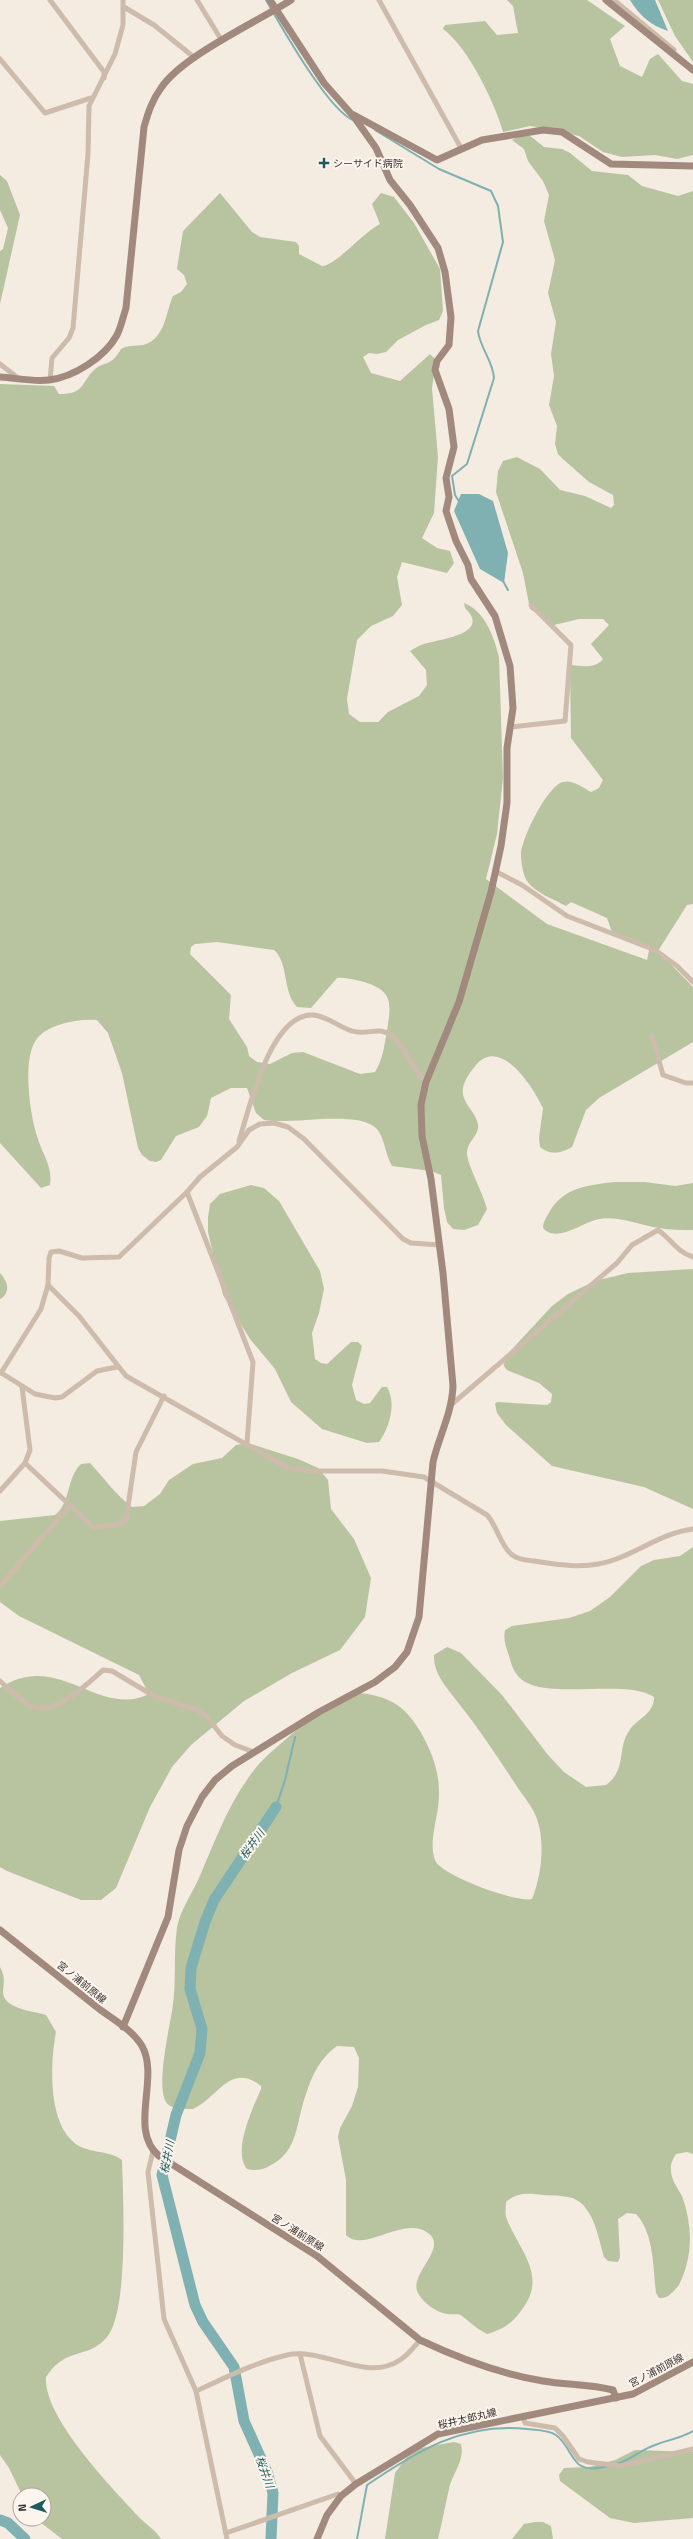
<svg xmlns="http://www.w3.org/2000/svg" width="693" height="2539" font-family="'Titillium Web','Noto Sans JP',sans-serif">
<style>
.green{fill:#b8c4a0;fill-rule:evenodd}
.water{fill:#7fb0b2}
.lines{fill:none;stroke-linecap:round;stroke-linejoin:round}
.stream{stroke:#7fb0b2;stroke-width:2}
.river{stroke:#7fb0b2;stroke-width:11}
.street{stroke:#cdbbac;stroke-width:5}
.secondary{stroke:#a18a7d;stroke-width:7}
.poi-dot{fill:#1f5a5e;stroke:#fbf5ee;stroke-width:1.5}
.labels{text-anchor:middle;stroke-width:4;stroke-linejoin:round;paint-order:stroke}
.poi-label{font-size:10px;fill:#3b302b;stroke:#fbf5ee;text-anchor:start}
.street-label{font-size:10px;fill:#3b302b;stroke:#fbf5ee}
.water-label{font-size:11px;font-style:italic;fill:#1f5a5e;stroke:#fbf5ee}
</style>
<rect width="100%" height="100%" fill="#f4ebe1"/>
<!-- green -->
<g class="green">
<path d="M 507,0 L 587,0 L 625,26 L 610,39 L 620,66 L 642,77 L 650,59 L 658,54 L 682,81 L 693,84 L 693,155 L 677,159 L 655,155 L 622,157 L 603,152 L 579,136 L 543,128 L 530,126 L 503,132 C 495,103 468,47 443,29 L 445,25 L 485,21 L 497,35 L 518,33 L 513,6 Z"/>
<path d="M 658,0 L 693,0 L 693,62 L 675,36 Z"/>
<path d="M 524,134 L 529,135 L 544,147 L 562,149 L 570,153 L 592,171 L 628,175 L 642,186 L 678,196 L 693,191 L 693,904 L 687,905 L 658,951 L 693,987 L 693,1042 L 599,1098 L 586,1110 L 572,1147 C 562,1153 550,1156 540,1147 L 539,1138 L 543,1108 C 533,1087 501,1036 476,1065 C 471,1071 464,1080 463,1088 C 461,1103 475,1110 478,1124 C 480,1135 466,1142 467,1154 C 468,1166 483,1193 487,1209 L 478,1225 L 464,1230 L 453,1229 L 447,1222 L 444,1208 L 441,1175 L 431,1171 L 392,1166 C 385,1154 385,1139 377,1129 C 359,1109 291,1125 264,1120 L 256,1113 L 247,1088 L 231,1088 L 211,1098 L 207,1116 L 199,1127 L 176,1136 L 161,1160 L 156,1162 L 150,1161 L 142,1155 L 138,1148 L 122,1073 L 108,1033 L 97,1020 C 80,1018 46,1024 36,1040 C 22,1060 30,1114 37,1136 C 42,1154 53,1166 50,1185 L 41,1188 L 0,1143 L 0,384 L 54,386 L 59,394 C 85,394 80,384 94,370 C 105,360 110,368 121,349 C 128,345 135,346 143,345 C 165,339 165,315 173,296 L 181,292 L 187,284 L 184,275 L 177,269 L 183,231 L 220,193 L 252,232 L 260,237 L 296,242 L 299,246 L 299,254 L 322,266 C 337,265 362,233 380,224 L 372,204 L 381,193 L 394,197 L 414,223 L 440,269 L 443,311 L 439,320 L 426,325 L 398,340 L 386,352 L 377,354 L 369,353 L 363,357 L 371,373 L 400,381 L 430,354 L 436,360 L 432,388 L 438,457 L 434,513 L 422,538 L 437,548 L 450,551 L 454,563 L 447,573 L 402,562 L 397,577 L 402,605 L 393,616 L 371,626 L 357,640 L 347,699 L 349,714 L 360,722 L 378,722 L 388,712 L 419,696 L 427,685 L 426,670 L 410,651 C 415,648 420,645 424,644 C 440,639 492,634 465,608 L 464,603 C 485,611 494,637 499,657 L 503,778 L 497,834 L 486,879 L 547,924 L 647,960 L 650,946 L 612,932 L 607,918 L 571,902 L 566,906 C 554,899 535,893 527,881 C 523,875 521,862 521,854 C 522,838 547,786 563,782 C 572,779 584,788 591,792 L 599,788 L 603,780 L 571,738 L 570,665 C 580,666 596,669 603,659 L 591,644 L 609,625 L 603,619 L 579,619 L 554,625 L 530,609 L 523,573 L 496,492 L 498,471 L 503,461 L 517,457 L 540,469 L 560,490 L 585,496 L 611,508 L 614,505 L 613,495 L 589,482 L 564,460 L 558,454 L 555,444 L 557,426 L 549,405 L 554,376 L 551,354 L 556,322 L 548,293 L 555,260 L 544,221 L 549,195 L 543,181 L 528,161 L 524,149 L 512,140 ZM 217,942 L 274,950 C 289,963 282,991 297,1007 L 311,1008 L 337,978 C 346,977 355,980 364,982 C 394,991 391,1004 387,1031 C 384,1047 383,1059 375,1072 L 360,1074 L 303,1052 L 292,1053 L 270,1064 L 257,1062 L 249,1056 L 247,1047 L 229,1019 L 231,995 L 190,954 L 191,947 L 195,944 Z"/>
<path d="M 0,175 L 7,181 L 20,215 L 0,304 L 0,251 L 3,249 L 8,228 L 0,210 Z"/>
<path d="M 615,1182 L 645,1182 L 675,1186 L 693,1183 L 693,1230 C 682,1230 670,1230 659,1228 C 639,1225 615,1214 595,1220 C 581,1224 556,1243 543,1228 C 543,1222 547,1216 550,1211 C 564,1187 589,1185 615,1182 Z"/>
<path d="M 251,1185 L 264,1188 L 279,1201 L 320,1271 L 324,1289 L 319,1313 L 312,1333 L 315,1359 L 321,1363 L 327,1364 L 351,1342 L 358,1342 L 362,1346 L 352,1385 L 356,1400 L 364,1404 L 370,1403 L 382,1387 L 387,1387 C 397,1404 389,1428 379,1442 L 367,1443 L 322,1429 L 291,1402 L 275,1369 L 250,1339 L 223,1295 L 208,1232 L 208,1217 L 210,1204 L 220,1194 Z"/>
<path d="M 693,1269 L 693,1509 L 644,1487 L 552,1466 L 506,1425 L 497,1413 L 495,1404 L 497,1402 L 547,1405 L 551,1402 L 552,1394 L 539,1383 L 507,1370 L 504,1366 L 503,1359 L 552,1306 L 568,1294 L 595,1281 L 628,1273 Z"/>
<path d="M 0,1273 C 7,1281 11,1290 2,1298 L 0,1299 Z"/>
<path d="M 248,1443 L 298,1459 L 318,1468 L 328,1480 L 331,1509 L 354,1539 L 371,1578 L 365,1617 L 340,1650 L 292,1673 L 244,1701 L 191,1745 L 172,1767 L 150,1807 L 116,1888 L 101,1900 L 81,1900 L 7,1871 L 0,1867 L 0,1688 C 58,1649 99,1719 149,1694 L 139,1675 L 19,1616 L 0,1602 L 0,1521 L 55,1515 C 71,1503 66,1478 81,1464 L 90,1463 C 104,1478 116,1495 132,1507 L 144,1506 L 160,1494 L 169,1480 L 193,1464 L 222,1458 L 236,1445 Z"/>
<path d="M 693,1547 L 693,2154 L 687,2152 L 676,2154 C 673,2159 670,2164 671,2171 C 671,2179 678,2189 682,2196 C 693,2226 693,2257 679,2285 C 673,2292 668,2299 659,2298 L 656,2293 C 653,2267 654,2233 636,2214 L 627,2213 L 618,2219 L 620,2257 L 618,2262 L 608,2261 L 604,2257 C 598,2237 593,2201 568,2197 C 560,2195 551,2196 543,2195 C 529,2193 517,2192 506,2202 C 506,2207 505,2213 506,2217 C 517,2248 548,2274 523,2308 C 513,2323 504,2329 487,2334 C 477,2329 471,2323 462,2316 C 458,2313 453,2315 448,2314 C 437,2313 423,2303 418,2293 C 408,2274 449,2248 428,2233 C 403,2215 365,2254 346,2235 L 346,2180 L 338,2137 L 340,2128 L 352,2106 L 358,2087 L 359,2058 L 354,2047 L 337,2046 C 321,2057 312,2075 306,2094 C 296,2121 299,2151 271,2165 C 263,2170 257,2171 247,2169 C 232,2151 253,2108 261,2089 L 261,2086 C 230,2062 219,2097 193,2109 C 184,2109 171,2110 166,2102 C 156,2086 169,2030 172,2011 C 177,1983 173,1955 177,1928 C 180,1910 192,1894 199,1878 C 216,1839 230,1798 259,1764 C 271,1751 285,1740 299,1728 C 313,1717 330,1701 347,1695 C 361,1691 375,1695 388,1700 C 404,1707 411,1717 420,1731 C 434,1755 442,1779 438,1807 C 436,1823 429,1844 435,1860 C 440,1875 516,1903 532,1899 C 541,1877 545,1846 538,1822 C 534,1808 523,1796 516,1785 C 498,1758 480,1730 460,1705 C 449,1690 433,1675 434,1655 L 447,1647 L 461,1653 L 502,1695 L 548,1755 L 564,1772 L 586,1787 L 606,1785 C 627,1770 617,1748 629,1731 C 637,1718 654,1715 654,1697 C 625,1677 540,1703 518,1676 C 513,1670 511,1663 509,1656 C 506,1647 503,1640 505,1630 L 512,1626 L 569,1618 L 590,1611 L 610,1597 L 641,1566 L 654,1560 L 680,1556 Z"/>
<path d="M 0,1967 C 5,1976 4,1981 3,1991 C 2,2009 33,2011 46,2015 L 56,2032 C 50,2064 47,2127 79,2146 C 92,2153 111,2151 122,2160 C 123,2195 129,2311 107,2337 C 88,2360 66,2346 46,2377 C 43,2417 111,2487 137,2515 C 145,2524 155,2529 161,2539 L 62,2539 L 36,2519 L 44,2519 L 44,2495 L 22,2495 L 9,2468 L 0,2455 Z"/>
<path d="M 454,2442 L 461,2444 C 465,2461 452,2474 449,2489 C 445,2506 442,2523 438,2539 L 385,2539 L 395,2473 L 406,2458 L 421,2448 Z"/>
<path d="M 635,2450 L 693,2452 L 693,2518 L 634,2523 L 610,2518 L 560,2481 L 559,2475 L 564,2468 L 589,2467 L 615,2460 Z"/>
<path d="M 535,2522 L 543,2522 L 551,2526 L 553,2539 L 512,2539 L 524,2524 Z"/>
</g>
<!-- water -->
<g class="water">
<path d="M 630,0 L 655,0 L 668,31 C 650,25 640,16 630,0 Z"/>
<path d="M 461,494 L 479,494 L 493,501 L 508,553 L 504,583 L 480,569 L 454,511 Z"/>
</g>
<g class="lines">
<!-- stream -->
<g class="stream">
<path d="M 266,0 C 281,26 328,110 353,120"/>
<path d="M 375,130 L 439,169 L 491,191 L 498,206 L 503,242 L 478,331 C 480,348 493,361 494,378 L 467,464 L 452,476 L 455,495 L 460,503"/>
<path d="M 503,581 L 508,590"/>
<path d="M 276,1807 L 285,1780 L 295,1737"/>
<path d="M 616,2464 C 633,2459 640,2450 655,2445 C 668,2440 681,2438 693,2431"/>
<path d="M 357,2539 L 367,2485 C 417,2451 464,2422 527,2429 C 536,2430 549,2430 556,2435 C 576,2450 569,2477 608,2466"/>
</g>
<!-- river -->
<g class="river">
<path d="M 0,2520 L 8,2523 L 25,2539"/>
<path d="M 271,2539 L 273,2493 L 267,2472 L 244,2421 L 234,2367 L 203,2322 L 195,2305 L 162,2175 L 176,2115 L 200,2053 L 202,2029 L 190,1989 L 191,1968 L 205,1922 L 214,1900 L 276,1807"/>
</g>
<!-- street -->
<g class="street">
<path d="M 50,0 L 104,72 L 104,78"/>
<path d="M 197,0 L 222,41"/>
<path d="M 379,0 L 461,148"/>
<path d="M 614,0 L 674,50"/>
<path d="M 124,7 L 154,25 L 195,58"/>
<path d="M 0,59 L 45,113 L 91,98"/>
<path d="M 0,364 L 18,378"/>
<path d="M 50,380 L 52,358 L 69,338 L 73,328 L 88,154 L 89,106 L 115,54 L 123,25 L 123,0"/>
<path d="M 511,727 L 565,721 L 571,645 L 531,605"/>
<path d="M 495,871 L 522,885 L 567,916 L 655,950 L 677,966 L 693,982"/>
<path d="M 652,1036 L 663,1075 L 686,1083 L 693,1083"/>
<path d="M 239,1141 C 249,1110 270,1013 313,1015 C 327,1016 339,1027 352,1031 C 367,1036 378,1025 392,1036 C 407,1048 411,1069 426,1082"/>
<path d="M 187,1192 L 253,1362 L 247,1443"/>
<path d="M 48,1285 L 79,1316 L 126,1376 L 288,1468 L 311,1471 L 382,1471 L 424,1477 L 487,1515 C 497,1526 500,1544 511,1554 C 518,1560 526,1560 534,1561 C 556,1564 577,1568 598,1564 C 632,1558 659,1533 693,1529"/>
<path d="M 0,1372 L 35,1394 L 55,1398 L 62,1397 L 97,1371 L 117,1367"/>
<path d="M 1,1373 L 41,1309 L 48,1285 L 49,1258 L 51,1252 L 59,1251 L 82,1258 L 119,1257 L 187,1192 L 200,1177 L 237,1147 L 249,1130 L 260,1124 L 274,1123 L 288,1127 L 304,1139 L 403,1239 L 411,1243 L 439,1245"/>
<path d="M 452,1404 L 617,1263 L 632,1245 L 658,1230 C 672,1240 676,1251 693,1257"/>
<path d="M 25,1463 L 93,1527 L 116,1525 L 126,1520 L 136,1452 L 164,1396"/>
<path d="M 0,1491 L 25,1463 L 30,1450 L 22,1387"/>
<path d="M 0,1586 L 70,1505"/>
<path d="M 0,1681 C 9,1689 20,1701 31,1706 C 54,1717 87,1684 103,1670 L 112,1671 L 154,1696 L 197,1710 L 207,1717 L 222,1736 L 235,1745 L 254,1752"/>
<path d="M 153,2151 L 148,2172 L 164,2319 L 196,2391 L 227,2539"/>
<path d="M 300,2354 L 320,2436 L 356,2484"/>
<path d="M 196,2391 C 225,2378 256,2362 287,2355 C 325,2347 366,2383 400,2360 C 408,2355 414,2347 420,2340"/>
<path d="M 523,2416 L 525,2423 L 555,2428 L 563,2436 L 579,2459 L 588,2462 L 621,2466 L 693,2449"/>
<path d="M 226,2533 L 338,2494 L 341,2496"/>
</g>
<!-- secondary -->
<g class="secondary">
<path d="M 606,0 L 693,70"/>
<path d="M 354,115 L 437,160 L 482,140 L 543,130 L 562,132 L 611,164 L 693,166"/>
<path d="M 0,377 C 16,378 33,382 49,380 C 74,377 105,357 117,335 C 121,327 123,317 126,308 L 144,127 C 148,113 152,100 161,88 C 182,56 257,22 291,0"/>
<path d="M 0,1930 C 33,1956 65,1982 98,2008 C 112,2019 132,2029 142,2046 C 160,2078 128,2130 159,2156 L 317,2256 L 420,2340 C 458,2358 501,2374 543,2381 C 566,2385 590,2384 613,2390 L 616,2398"/>
<path d="M 123,2027 L 168,1917 L 179,1850 L 187,1826 L 202,1797 L 215,1780 L 232,1766 L 319,1712 L 375,1682 L 395,1667 L 407,1652 L 419,1617 L 433,1462 C 439,1436 452,1413 453,1386 L 443,1273 L 431,1179 L 422,1136 L 421,1105 L 426,1082 L 459,1002 L 491,892 L 501,846 L 507,803 L 507,748 L 513,708 L 510,666 L 495,616 L 471,579 L 468,565 L 456,541 L 446,511 L 449,497 L 446,478 L 454,447 L 449,409 L 435,370 L 437,361 L 449,345 L 451,317 L 445,272 L 438,248 L 410,205 L 390,180 L 376,148 L 354,117 L 324,83 L 270,0"/>
<path d="M 317,2539 L 327,2515 L 341,2496 L 356,2484 L 438,2434 L 633,2394 L 693,2362"/>
</g>
</g>
<!-- markers -->
<path class="poi-dot" d="M322 157h4v4h4v4h-4v4h-4v-4h-4v-4h4z"/>
<g class="labels">
<!-- poi labels -->
<g class="poi-label">
<text x="333" y="167">シーサイド病院</text>
</g>
<!-- street labels -->
<g class="street-label">
<text transform="translate(82 1982) rotate(39)" y="4">宮ノ浦前原線</text>
<text transform="translate(298 2232) rotate(32)" y="4">宮ノ浦前原線</text>
<text transform="translate(656 2370) rotate(-28)" y="4">宮ノ浦前原線</text>
<text transform="translate(467 2418) rotate(-13)" y="4">桜井太郎丸線</text>
</g>
<!-- water labels -->
<g class="water-label">
<text transform="translate(252 1844) rotate(-54)" y="4">桜井川</text>
<text transform="translate(167 2157) rotate(-79)" y="4">桜井川</text>
<text transform="translate(265 2472) rotate(70)" y="4">桜井川</text>
</g>
</g>
<!-- north arrow -->
<g transform="translate(32 2507) rotate(266)"><circle r="19" fill="#fbf5ee" stroke="#aea6a0"/>
<path d="M0-3L7 15L0 10L-7 15Z" fill="#1f5a5e"/>
<text y="-6" font-size="11" font-weight="bold" text-anchor="middle" fill="#3b302b">N</text>
</g>
</svg>
